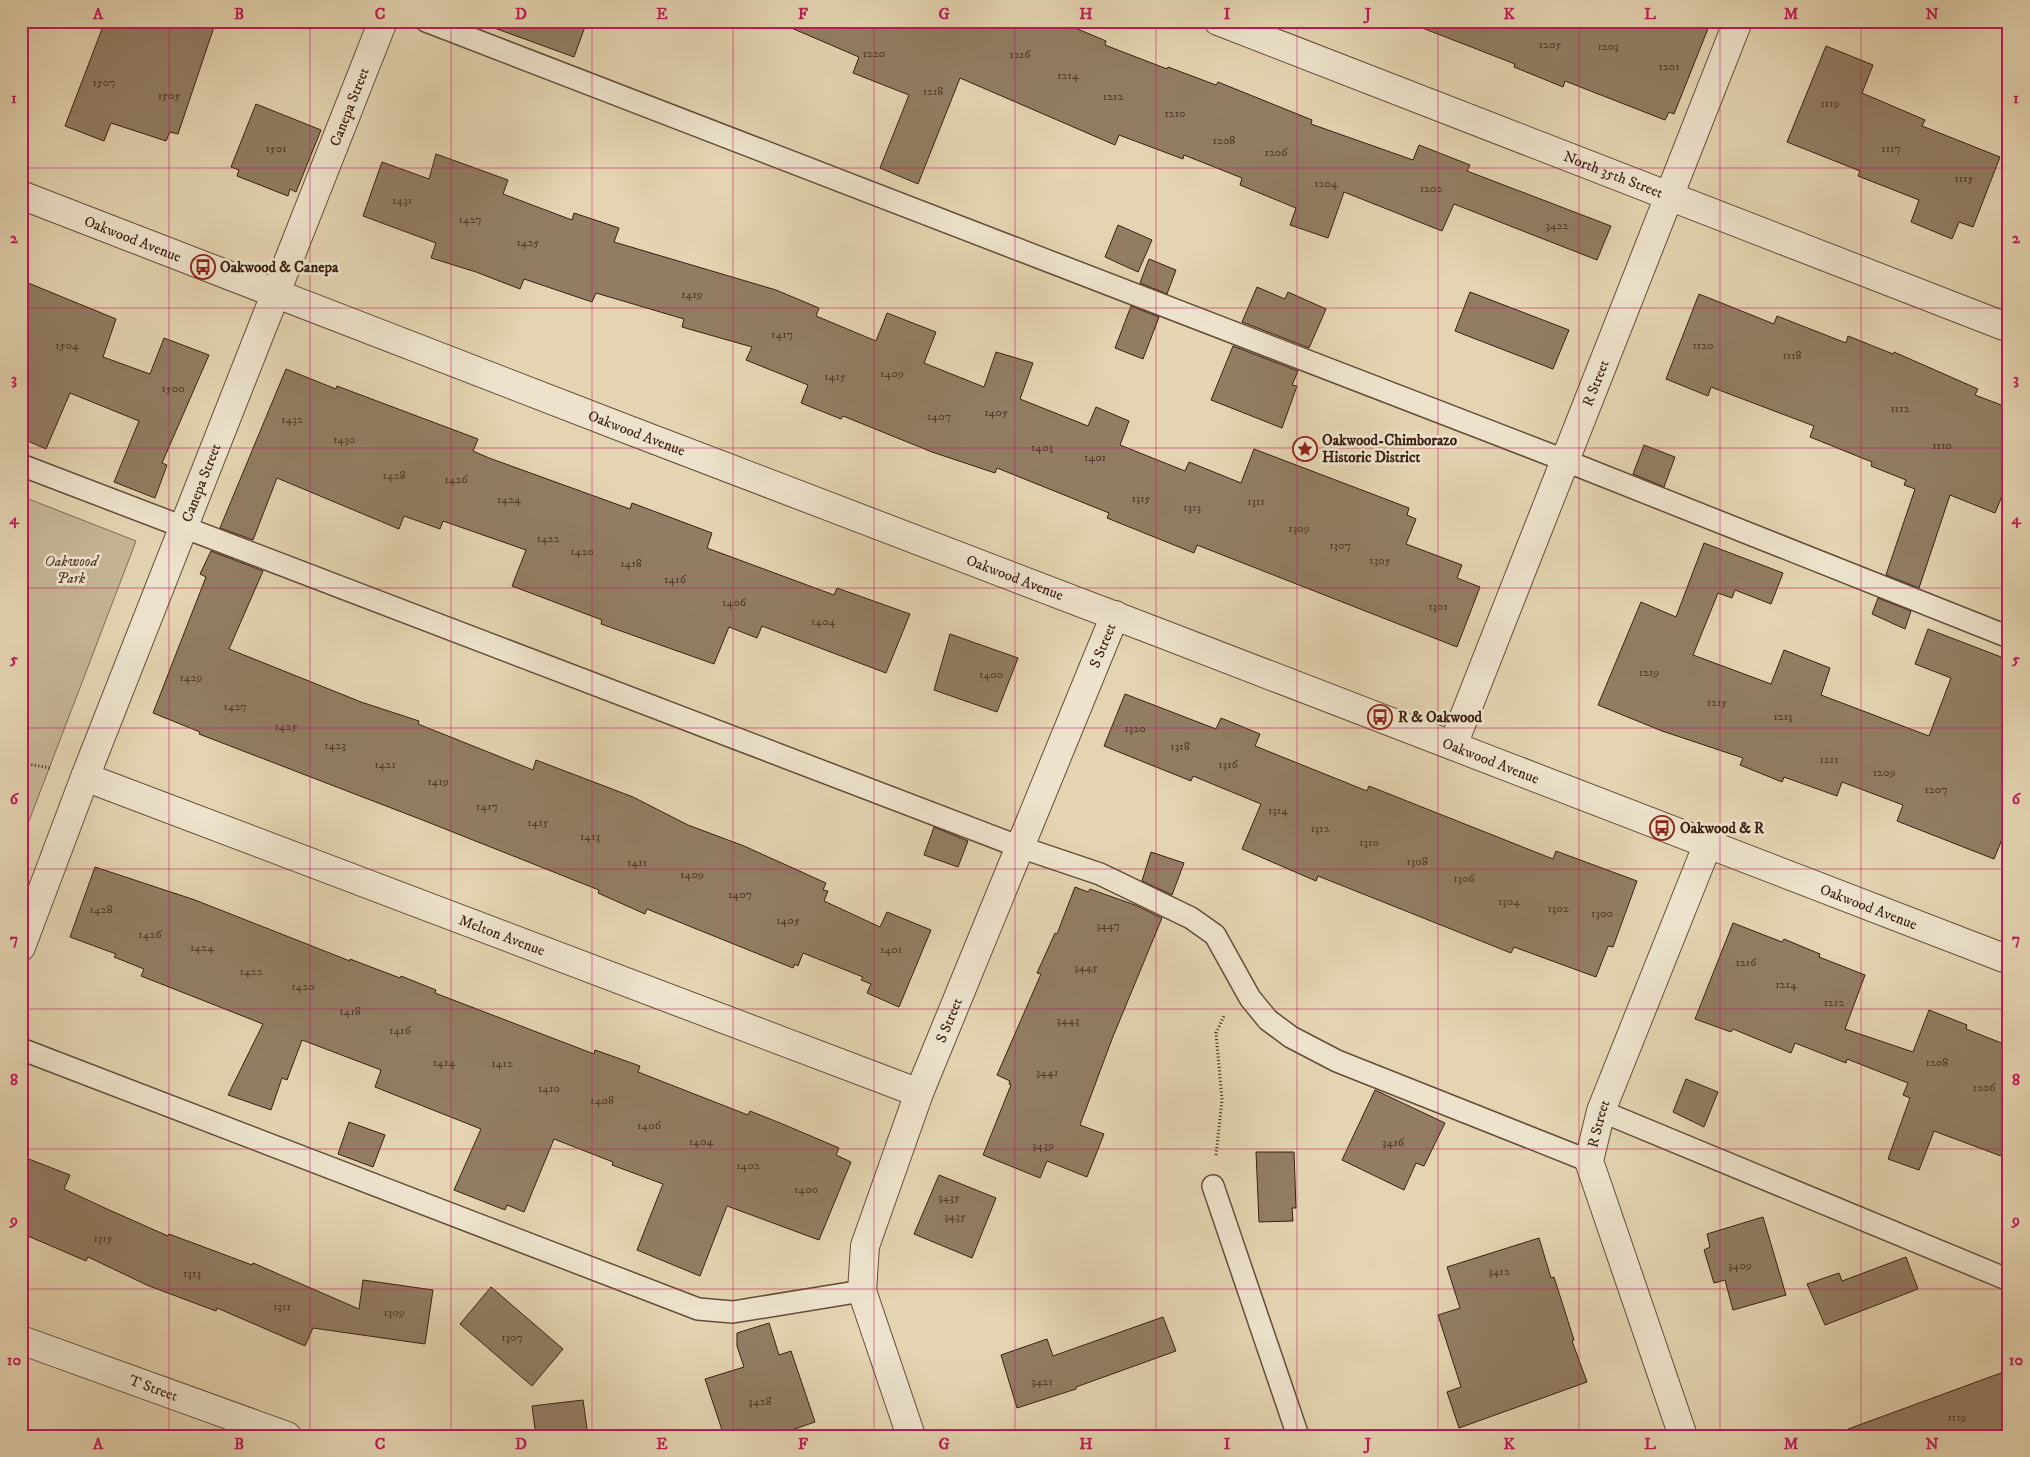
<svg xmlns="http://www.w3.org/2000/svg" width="2030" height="1457" font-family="'IM FELL DW Pica',serif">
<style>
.green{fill:#c7b596;stroke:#806a54}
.building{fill:#927d64;stroke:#3a1f11}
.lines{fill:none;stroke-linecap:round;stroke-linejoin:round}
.service-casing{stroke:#644c39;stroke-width:24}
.minor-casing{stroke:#644c39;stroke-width:30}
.tertiary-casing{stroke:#644c39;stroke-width:30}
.path{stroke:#3a1f11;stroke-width:3;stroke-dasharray:1 2.5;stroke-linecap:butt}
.service{stroke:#ede3cc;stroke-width:21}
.minor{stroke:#ede3cc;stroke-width:28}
.tertiary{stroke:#ede3cc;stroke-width:28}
.grid{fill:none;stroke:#c2185b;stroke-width:1;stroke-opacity:0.55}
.labels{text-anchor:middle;stroke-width:5;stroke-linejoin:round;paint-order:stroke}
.number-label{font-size:12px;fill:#503626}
.street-label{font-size:15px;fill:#3a1f11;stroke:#ede3cc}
.poi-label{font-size:15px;font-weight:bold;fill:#3a1f11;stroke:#ede3cc;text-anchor:start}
.park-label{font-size:15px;font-style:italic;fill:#5d4432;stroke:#ede3cc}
.neatline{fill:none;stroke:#c2185b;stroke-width:2}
.grid-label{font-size:16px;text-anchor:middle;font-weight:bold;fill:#c2185b}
</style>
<rect width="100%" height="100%" fill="#e4d4b1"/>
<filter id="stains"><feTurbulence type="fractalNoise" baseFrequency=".004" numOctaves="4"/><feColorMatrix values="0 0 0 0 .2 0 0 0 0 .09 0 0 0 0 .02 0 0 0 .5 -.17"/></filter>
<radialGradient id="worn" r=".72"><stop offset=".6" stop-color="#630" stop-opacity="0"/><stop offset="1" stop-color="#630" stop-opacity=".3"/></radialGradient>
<!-- green -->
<path class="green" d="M 21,496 L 136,541 L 21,842 Z"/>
<!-- building -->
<g class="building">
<path d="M 105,21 L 216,21 L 178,134 L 170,132 L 166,141 L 111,123 L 104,141 L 65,126 Z"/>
<path d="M 486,21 L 587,21 L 574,57 L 486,25 Z"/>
<path d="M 775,21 L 1059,21 L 1106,41 L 1105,45 L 1167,69 L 1168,67 L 1216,85 L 1218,82 L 1312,120 L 1311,124 L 1413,160 L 1419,145 L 1470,165 L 1467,171 L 1611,226 L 1597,260 L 1454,204 L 1442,231 L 1344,192 L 1328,238 L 1290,225 L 1296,208 L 1240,185 L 1242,178 L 1184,155 L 1183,159 L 1119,135 L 1115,145 L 960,78 L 918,184 L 880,168 L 909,95 L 853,73 L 859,57 Z"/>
<path d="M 1412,21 L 1711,21 L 1674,114 L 1669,112 L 1665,120 L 1565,81 L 1563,87 L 1514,67 L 1515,64 L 1412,24 Z"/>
<path d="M 1826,46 L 1873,65 L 1862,93 L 1925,120 L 1922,126 L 2000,157 L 1973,227 L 1959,222 L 1952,239 L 1911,222 L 1919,200 L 1858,176 L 1860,171 L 1787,142 Z"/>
<path d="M 256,104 L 321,130 L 296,192 L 290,189 L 288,196 L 237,176 L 239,170 L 231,167 Z"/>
<path d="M 436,154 L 508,180 L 503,194 L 572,220 L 574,213 L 619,228 L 614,242 L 776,290 L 819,308 L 816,316 L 876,341 L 887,313 L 936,332 L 924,363 L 984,387 L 996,352 L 1033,363 L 1020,399 L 1088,426 L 1096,407 L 1129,421 L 1120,445 L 1185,471 L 1189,462 L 1241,483 L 1254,449 L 1409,508 L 1407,515 L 1416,519 L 1406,544 L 1462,565 L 1457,578 L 1480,587 L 1457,647 L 1197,545 L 1194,553 L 1107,518 L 1109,513 L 997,468 L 995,473 L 932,452 L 843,416 L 841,419 L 801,403 L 808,385 L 746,360 L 752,347 L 682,327 L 684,319 L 596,293 L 592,302 L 524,279 L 520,289 L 476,272 L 431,258 L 436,243 L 363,216 L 382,162 L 429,179 Z"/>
<path d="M 1118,225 L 1152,240 L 1138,272 L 1105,257 Z"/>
<path d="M 1149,259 L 1176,270 L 1167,294 L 1140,283 Z"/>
<path d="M 21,280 L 116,319 L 103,357 L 150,374 L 164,338 L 209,355 L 162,463 L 167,465 L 155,498 L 114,482 L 139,421 L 70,393 L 46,449 L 21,438 Z"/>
<path d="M 1257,287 L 1285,299 L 1288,292 L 1326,309 L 1309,348 L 1242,322 Z"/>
<path d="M 1470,292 L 1569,330 L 1553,369 L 1455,331 Z"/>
<path d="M 1699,294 L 1774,324 L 1777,316 L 1846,343 L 1848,336 L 1893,354 L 1894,352 L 1978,389 L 1975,395 L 2009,408 L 2009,479 L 1995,513 L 1950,495 L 1919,588 L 1886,575 L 1915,489 L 1904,485 L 1906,480 L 1871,466 L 1872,462 L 1810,437 L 1814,426 L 1711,387 L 1708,396 L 1666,379 Z"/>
<path d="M 1131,306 L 1159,317 L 1143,359 L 1115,348 Z"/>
<path d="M 1233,346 L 1298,371 L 1292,385 L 1297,386 L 1282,428 L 1211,400 Z"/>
<path d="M 286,369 L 336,389 L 337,386 L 478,439 L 473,451 L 489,458 L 630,509 L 632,503 L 712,533 L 707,548 L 834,595 L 837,588 L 910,614 L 886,673 L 762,626 L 757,638 L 729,627 L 714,664 L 601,624 L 602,620 L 512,586 L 526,550 L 443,521 L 440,529 L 404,516 L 399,529 L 277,478 L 253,540 L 220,528 Z"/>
<path d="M 1644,445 L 1675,457 L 1664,487 L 1633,474 Z"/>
<path d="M 1704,543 L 1783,573 L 1771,604 L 1735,590 L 1732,598 L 1718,593 L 1693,655 L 1771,684 L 1784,650 L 1830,668 L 1821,695 L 1929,736 L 1951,678 L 1915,664 L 1928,629 L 2009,660 L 2009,822 L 1994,859 L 1897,821 L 1903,805 L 1842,782 L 1837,796 L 1784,777 L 1782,782 L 1740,765 L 1743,758 L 1662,731 L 1598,705 L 1641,602 L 1676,617 Z"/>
<path d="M 211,551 L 263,571 L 229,649 L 361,702 L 419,721 L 418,724 L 533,770 L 536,760 L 633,797 L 688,825 L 744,846 L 826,883 L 823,890 L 828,891 L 824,901 L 880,927 L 887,912 L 931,930 L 899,1007 L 867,993 L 871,984 L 861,980 L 863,977 L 803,953 L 798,966 L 795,964 L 793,968 L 647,909 L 645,914 L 598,893 L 599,890 L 425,821 L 199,734 L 200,732 L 153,713 L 206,577 L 200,574 Z"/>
<path d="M 1878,598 L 1911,611 L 1905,629 L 1872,614 Z"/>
<path d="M 950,634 L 1018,658 L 997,712 L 934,690 Z"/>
<path d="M 1125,694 L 1216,729 L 1221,718 L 1260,734 L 1255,746 L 1367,791 L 1369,786 L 1553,859 L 1556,851 L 1637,881 L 1613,947 L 1608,946 L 1596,977 L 1514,947 L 1511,953 L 1318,876 L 1316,881 L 1242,849 L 1261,804 L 1193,776 L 1191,781 L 1104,746 Z"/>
<path d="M 934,827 L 968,841 L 958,867 L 924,855 Z"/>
<path d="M 1151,852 L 1184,863 L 1172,895 L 1142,881 Z"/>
<path d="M 95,867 L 195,900 L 350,961 L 350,959 L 400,978 L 401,976 L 436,990 L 435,993 L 594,1054 L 595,1050 L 640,1066 L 638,1072 L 748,1115 L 750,1111 L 785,1125 L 839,1148 L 836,1155 L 851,1162 L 819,1240 L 727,1206 L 700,1276 L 637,1250 L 663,1184 L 612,1165 L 613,1162 L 554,1139 L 524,1212 L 507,1205 L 505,1210 L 454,1190 L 481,1129 L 375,1087 L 381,1070 L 302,1040 L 287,1080 L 282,1078 L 271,1110 L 228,1095 L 263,1024 L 141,976 L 144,969 L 114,957 L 116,954 L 70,937 Z"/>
<path d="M 1075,887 L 1088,892 L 1090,889 L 1135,905 L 1162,918 L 1112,1039 L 1080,1125 L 1104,1134 L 1087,1177 L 1047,1161 L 1040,1178 L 983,1155 L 1011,1085 L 1009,1084 L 1010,1081 L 997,1075 L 1041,974 L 1037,973 L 1055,933 L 1057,934 Z"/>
<path d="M 1733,923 L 1782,942 L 1784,939 L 1820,954 L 1819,957 L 1865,975 L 1845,1029 L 1913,1052 L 1929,1010 L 1967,1025 L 1966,1029 L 2009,1046 L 2009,1159 L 1934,1131 L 1919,1170 L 1888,1159 L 1910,1098 L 1903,1095 L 1908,1083 L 1847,1059 L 1846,1063 L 1795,1043 L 1791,1053 L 1733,1029 L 1731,1032 L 1695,1019 Z"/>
<path d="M 1686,1079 L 1718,1092 L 1704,1127 L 1673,1112 Z"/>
<path d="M 1375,1090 L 1445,1123 L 1424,1166 L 1416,1163 L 1404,1190 L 1342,1160 Z"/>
<path d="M 349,1122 L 385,1135 L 373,1167 L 338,1154 Z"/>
<path d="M 1256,1152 L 1294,1152 L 1296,1208 L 1292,1208 L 1293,1221 L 1259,1222 Z"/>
<path d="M 21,1156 L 70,1175 L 64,1189 L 107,1209 L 168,1236 L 169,1234 L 252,1265 L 253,1263 L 359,1309 L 363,1280 L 433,1290 L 425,1344 L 313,1328 L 305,1346 L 217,1308 L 216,1311 L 149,1286 L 88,1257 L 86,1261 L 21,1233 Z"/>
<path d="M 939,1175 L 996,1198 L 972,1258 L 914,1234 Z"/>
<path d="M 1763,1217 L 1786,1295 L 1733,1310 L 1725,1280 L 1714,1283 L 1704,1250 L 1710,1247 L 1707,1234 Z"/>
<path d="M 1539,1238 L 1551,1278 L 1554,1277 L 1574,1340 L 1572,1341 L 1587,1382 L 1459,1428 L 1447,1392 L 1461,1387 L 1438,1315 L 1460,1308 L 1447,1267 Z"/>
<path d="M 1906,1257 L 1918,1289 L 1825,1325 L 1807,1284 L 1839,1273 L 1842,1281 Z"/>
<path d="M 491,1287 L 563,1349 L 532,1386 L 460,1324 Z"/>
<path d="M 1163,1317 L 1176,1351 L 1076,1387 L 1076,1389 L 1017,1408 L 1001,1355 L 1047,1339 L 1053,1356 Z"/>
<path d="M 769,1323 L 779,1355 L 791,1351 L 815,1422 L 774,1436 L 724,1436 L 705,1379 L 744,1367 L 737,1346 L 737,1333 Z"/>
<path d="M 2009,1370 L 2009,1436 L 1840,1436 L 1840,1432 Z"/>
<path d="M 583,1400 L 588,1436 L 536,1436 L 532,1406 Z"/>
</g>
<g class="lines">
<defs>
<g id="service">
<path d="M 426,21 L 1551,455 L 2009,637"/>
<path d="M 21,465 L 1020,847 L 1100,874 L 1191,918 L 1215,935 L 1250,998 L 1268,1020 L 1291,1037 L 1337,1061 L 1589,1161"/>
<path d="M 21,1049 L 698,1309 L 733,1312 L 862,1291"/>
<path d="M 1601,1111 L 2009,1280"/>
<path d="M 1213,1186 L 1298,1436"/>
</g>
<g id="minor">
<path id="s1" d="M 1218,21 L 2009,328"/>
<path id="s2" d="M 1453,745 L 1738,21"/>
<path id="s3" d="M 85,777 L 919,1093"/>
<path id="s4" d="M 21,947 L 85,777 L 383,21"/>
<path id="s5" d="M 21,1340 L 287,1436"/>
<path id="s6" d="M 911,1436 L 862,1291 L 865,1246 L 919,1093 L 1115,615"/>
<path id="s7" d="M 1683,1436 L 1589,1161 L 1601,1111 L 1707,846"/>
</g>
<g id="tertiary">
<path id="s8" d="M 21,195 C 400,344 780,487 1160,633 C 1443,741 1725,853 2009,960"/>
</g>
</defs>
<!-- service casing -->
<use href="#service" class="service-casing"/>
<!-- minor casing -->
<use href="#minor" class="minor-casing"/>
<!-- tertiary casing -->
<use href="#tertiary" class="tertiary-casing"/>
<!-- path -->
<g class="path">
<path d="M 21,763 L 51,768"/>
<path d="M 1216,1155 L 1222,1100 L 1216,1033 L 1224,1016"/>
</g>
<!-- service -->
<use href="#service" class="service"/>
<!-- minor -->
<use href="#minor" class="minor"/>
<!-- tertiary -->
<use href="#tertiary" class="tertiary"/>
</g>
<!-- grid -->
<path class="grid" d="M 169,21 L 169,1436M 310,21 L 310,1436M 451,21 L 451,1436M 592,21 L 592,1436M 733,21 L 733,1436M 874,21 L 874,1436M 1015,21 L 1015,1436M 1156,21 L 1156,1436M 1297,21 L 1297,1436M 1438,21 L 1438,1436M 1579,21 L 1579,1436M 1720,21 L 1720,1436M 1861,21 L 1861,1436M 21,168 L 2009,168M 21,308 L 2009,308M 21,448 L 2009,448M 21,588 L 2009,588M 21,728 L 2009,728M 21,869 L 2009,869M 21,1009 L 2009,1009M 21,1149 L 2009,1149M 21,1289 L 2009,1289"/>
<!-- icons -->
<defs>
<symbol id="bus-ring" viewBox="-11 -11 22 22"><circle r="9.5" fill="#ede3cc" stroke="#8f2418" stroke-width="1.5"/><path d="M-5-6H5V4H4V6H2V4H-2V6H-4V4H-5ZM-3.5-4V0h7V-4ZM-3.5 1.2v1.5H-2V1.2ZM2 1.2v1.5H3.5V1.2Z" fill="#8f2418"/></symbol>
<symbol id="sight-ring" viewBox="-11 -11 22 22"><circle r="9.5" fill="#ede3cc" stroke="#8f2418" stroke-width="1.5"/><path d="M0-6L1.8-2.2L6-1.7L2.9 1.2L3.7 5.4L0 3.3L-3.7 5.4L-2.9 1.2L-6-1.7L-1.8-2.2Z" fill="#8f2418"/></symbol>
</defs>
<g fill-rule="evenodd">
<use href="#bus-ring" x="189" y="253" width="28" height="28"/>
<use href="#sight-ring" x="1291" y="435" width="28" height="28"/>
<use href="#bus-ring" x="1366" y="703" width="28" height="28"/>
<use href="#bus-ring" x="1648" y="814" width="28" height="28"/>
</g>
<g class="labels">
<!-- number labels -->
<g class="number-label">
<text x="1550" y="48">1205</text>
<text x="1608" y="50">1203</text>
<text x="874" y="57">1220</text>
<text x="1020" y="58">1216</text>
<text x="1669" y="70">1201</text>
<text x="1068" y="79">1214</text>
<text x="104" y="86">1507</text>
<text x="933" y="95">1218</text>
<text x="169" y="99">1505</text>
<text x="1113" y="100">1212</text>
<text x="1830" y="107">1119</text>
<text x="1175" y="117">1210</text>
<text x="1224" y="144">1208</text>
<text x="276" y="152">1501</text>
<text x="1891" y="152">1117</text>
<text x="1276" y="156">1206</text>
<text x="1964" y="182">1115</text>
<text x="1326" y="187">1204</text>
<text x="1431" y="192">1202</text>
<text x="402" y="204">1431</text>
<text x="470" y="223">1427</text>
<text x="1557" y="229">3422</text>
<text x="528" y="246">1425</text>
<text x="692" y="298">1419</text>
<text x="782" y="338">1417</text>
<text x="67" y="349">1504</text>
<text x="1703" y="349">1120</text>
<text x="1792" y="359">1118</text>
<text x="892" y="377">1409</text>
<text x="835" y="380">1415</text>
<text x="173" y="392">1500</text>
<text x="1900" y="412">1112</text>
<text x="996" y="416">1405</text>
<text x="939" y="420">1407</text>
<text x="292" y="423">1432</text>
<text x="344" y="443">1430</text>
<text x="1942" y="449">1110</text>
<text x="1042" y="451">1403</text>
<text x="1095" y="461">1401</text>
<text x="394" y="479">1428</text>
<text x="456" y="483">1426</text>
<text x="1141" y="502">1315</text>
<text x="509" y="503">1424</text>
<text x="1256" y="505">1311</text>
<text x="1192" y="511">1313</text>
<text x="1299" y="532">1309</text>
<text x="548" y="542">1422</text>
<text x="1340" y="549">1307</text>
<text x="582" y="555">1420</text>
<text x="1380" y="564">1305</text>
<text x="631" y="567">1418</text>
<text x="675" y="583">1416</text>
<text x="734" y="606">1406</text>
<text x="1438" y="610">1301</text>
<text x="823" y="625">1404</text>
<text x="1649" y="676">1219</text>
<text x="991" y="678">1400</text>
<text x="191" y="681">1429</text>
<text x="1717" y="706">1215</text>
<text x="235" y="710">1427</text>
<text x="1783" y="720">1213</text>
<text x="286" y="730">1425</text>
<text x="1135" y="732">1320</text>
<text x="335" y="749">1423</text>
<text x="1180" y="750">1318</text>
<text x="1829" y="763">1211</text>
<text x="385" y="768">1421</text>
<text x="1228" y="768">1316</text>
<text x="1884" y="776">1209</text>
<text x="438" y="785">1419</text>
<text x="1936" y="793">1207</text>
<text x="487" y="810">1417</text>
<text x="1278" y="814">1314</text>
<text x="538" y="826">1415</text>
<text x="1320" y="832">1312</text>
<text x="590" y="840">1413</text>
<text x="1369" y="846">1310</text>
<text x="1417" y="865">1308</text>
<text x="637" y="866">1411</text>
<text x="692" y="878">1409</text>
<text x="1464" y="882">1306</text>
<text x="740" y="898">1407</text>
<text x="1509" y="905">1304</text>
<text x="1558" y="912">1302</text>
<text x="101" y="913">1428</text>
<text x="1602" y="917">1300</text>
<text x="788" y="924">1405</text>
<text x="1108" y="929">3447</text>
<text x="150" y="938">1426</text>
<text x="202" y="951">1424</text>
<text x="891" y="953">1401</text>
<text x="1746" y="966">1216</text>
<text x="1086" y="971">3445</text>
<text x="251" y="975">1422</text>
<text x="1786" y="988">1214</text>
<text x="303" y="990">1420</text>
<text x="1834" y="1006">1212</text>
<text x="350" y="1015">1418</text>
<text x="1068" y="1024">3443</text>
<text x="400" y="1034">1416</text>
<text x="444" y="1066">1414</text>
<text x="1937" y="1066">1208</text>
<text x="502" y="1067">1412</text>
<text x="1047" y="1076">3441</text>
<text x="1984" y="1091">1206</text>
<text x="549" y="1092">1410</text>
<text x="602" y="1104">1408</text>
<text x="649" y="1129">1406</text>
<text x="701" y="1145">1404</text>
<text x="1393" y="1146">3416</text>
<text x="1043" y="1149">3439</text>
<text x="748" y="1169">1402</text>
<text x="806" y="1193">1400</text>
<text x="949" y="1201">3435</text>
<text x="955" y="1220">3435</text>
<text x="103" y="1242">1315</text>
<text x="1740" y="1269">3409</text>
<text x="1499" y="1275">3412</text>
<text x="192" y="1277">1313</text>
<text x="282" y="1310">1311</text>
<text x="394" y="1316">1309</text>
<text x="512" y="1341">1307</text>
<text x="1042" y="1385">3421</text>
<text x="760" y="1405">3428</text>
<text x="1957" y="1421">1119</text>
</g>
<!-- street labels -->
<g class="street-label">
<text dy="5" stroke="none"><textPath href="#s4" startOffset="902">Canepa Street</textPath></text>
<text dy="5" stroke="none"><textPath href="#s1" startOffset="424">North 35th Street</textPath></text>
<text dy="5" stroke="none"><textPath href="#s8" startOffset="120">Oakwood Avenue</textPath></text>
<text dy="5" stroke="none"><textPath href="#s2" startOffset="389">R Street</textPath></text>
<text dy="5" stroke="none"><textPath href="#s8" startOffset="660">Oakwood Avenue</textPath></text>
<text dy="5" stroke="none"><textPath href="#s4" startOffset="498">Canepa Street</textPath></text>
<text dy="5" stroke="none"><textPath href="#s8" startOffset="1065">Oakwood Avenue</textPath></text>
<text dy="5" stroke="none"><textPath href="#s6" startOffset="844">S Street</textPath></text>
<text dy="5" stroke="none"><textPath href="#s8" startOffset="1575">Oakwood Avenue</textPath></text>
<text dy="5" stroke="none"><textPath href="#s8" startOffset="1980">Oakwood Avenue</textPath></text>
<text dy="5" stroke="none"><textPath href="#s3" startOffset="446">Melton Avenue</textPath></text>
<text dy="5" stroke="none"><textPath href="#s6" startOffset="439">S Street</textPath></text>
<text dy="5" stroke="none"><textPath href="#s7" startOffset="329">R Street</textPath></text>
<text dy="5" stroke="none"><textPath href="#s5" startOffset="141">T Street</textPath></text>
</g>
<!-- poi labels -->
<g class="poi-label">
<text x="220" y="272">Oakwood &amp; Canepa</text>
<text x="1322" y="445">Oakwood-Chimborazo<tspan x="1322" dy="17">Historic District</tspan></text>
<text x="1398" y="722">R &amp; Oakwood</text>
<text x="1680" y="833">Oakwood &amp; R</text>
</g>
<!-- park labels -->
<g class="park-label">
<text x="71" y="566">Oakwood<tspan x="71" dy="17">Park</tspan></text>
</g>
</g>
<!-- margin -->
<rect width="2030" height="1457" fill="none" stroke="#e4d4b1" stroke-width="55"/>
<rect x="28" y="28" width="1974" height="1402" class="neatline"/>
<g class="grid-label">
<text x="98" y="19">A</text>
<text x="239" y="19">B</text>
<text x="380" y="19">C</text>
<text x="521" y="19">D</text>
<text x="662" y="19">E</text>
<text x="803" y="19">F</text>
<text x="944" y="19">G</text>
<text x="1086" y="19">H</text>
<text x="1227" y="19">I</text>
<text x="1368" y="19">J</text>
<text x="1509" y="19">K</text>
<text x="1650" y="19">L</text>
<text x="1791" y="19">M</text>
<text x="1932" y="19">N</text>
<text x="14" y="103">1</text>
<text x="2016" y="103">1</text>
<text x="14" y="243">2</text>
<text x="2016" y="243">2</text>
<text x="14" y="384">3</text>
<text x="2016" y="384">3</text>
<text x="14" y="524">4</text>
<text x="2016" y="524">4</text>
<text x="14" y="664">5</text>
<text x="2016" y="664">5</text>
<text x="14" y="804">6</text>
<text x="2016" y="804">6</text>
<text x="14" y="944">7</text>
<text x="2016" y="944">7</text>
<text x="14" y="1085">8</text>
<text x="2016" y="1085">8</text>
<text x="14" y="1225">9</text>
<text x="2016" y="1225">9</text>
<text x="14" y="1365">10</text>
<text x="2016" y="1365">10</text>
<text x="98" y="1449">A</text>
<text x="239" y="1449">B</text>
<text x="380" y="1449">C</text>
<text x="521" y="1449">D</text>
<text x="662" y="1449">E</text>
<text x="803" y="1449">F</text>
<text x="944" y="1449">G</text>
<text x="1086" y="1449">H</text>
<text x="1227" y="1449">I</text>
<text x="1368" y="1449">J</text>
<text x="1509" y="1449">K</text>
<text x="1650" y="1449">L</text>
<text x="1791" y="1449">M</text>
<text x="1932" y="1449">N</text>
</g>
<rect width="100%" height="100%" filter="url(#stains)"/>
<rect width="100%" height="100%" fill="url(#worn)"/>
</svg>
